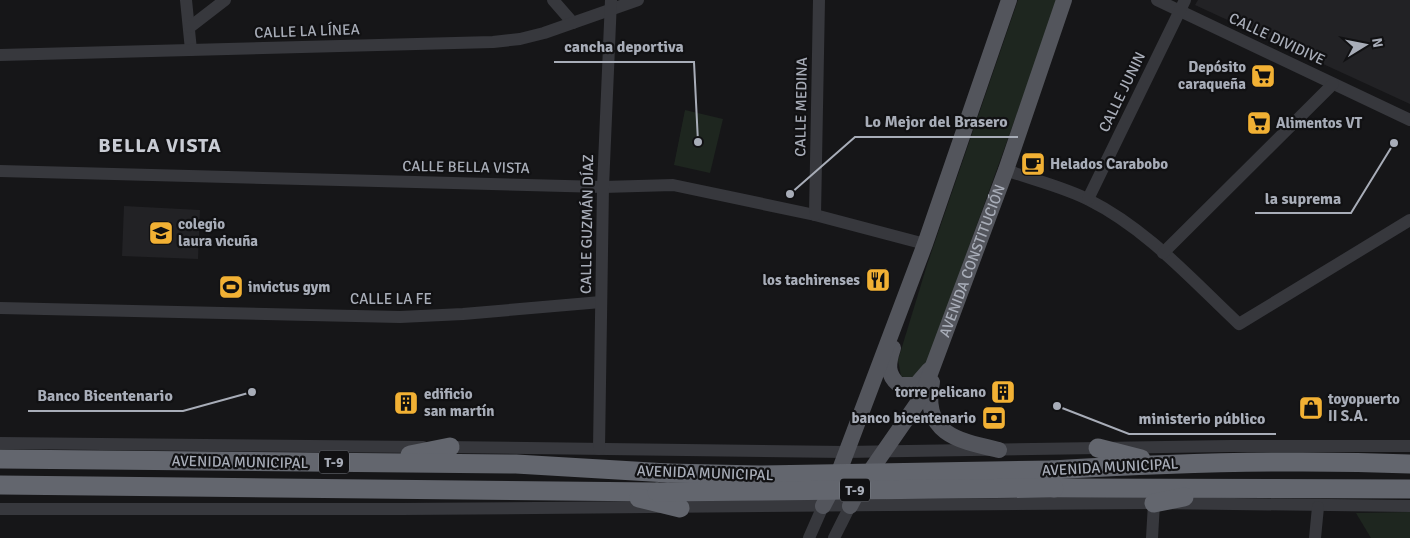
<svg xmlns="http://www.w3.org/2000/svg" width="1410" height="538" font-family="Signika,sans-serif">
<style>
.built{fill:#222225}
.green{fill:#1e261f}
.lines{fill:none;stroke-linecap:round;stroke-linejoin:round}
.minor{stroke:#37383d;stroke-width:12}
.major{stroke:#53555c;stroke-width:16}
.highway{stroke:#63666e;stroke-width:19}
.highway-bridge{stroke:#63666e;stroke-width:19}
.labels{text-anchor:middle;stroke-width:4.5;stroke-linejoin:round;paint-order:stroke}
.shield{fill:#111113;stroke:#7b7e86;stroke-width:1}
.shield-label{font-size:14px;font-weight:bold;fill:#a8adb8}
.street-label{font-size:15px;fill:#a8adb8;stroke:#111113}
.poi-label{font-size:15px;font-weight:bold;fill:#a8adb8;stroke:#111113;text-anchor:start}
.district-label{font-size:20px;font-weight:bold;letter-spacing:1px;fill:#c9ccd4;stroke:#111113}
.leader{fill:none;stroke:#a8adb8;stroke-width:2}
.callout-dot{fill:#a8adb8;stroke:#111113;stroke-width:2}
.callout-label{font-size:16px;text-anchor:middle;font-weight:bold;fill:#a8adb8;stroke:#111113;stroke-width:4.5;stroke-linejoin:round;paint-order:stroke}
</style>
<rect width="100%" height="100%" fill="#161618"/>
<!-- built -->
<g class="built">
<path d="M 1198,0 L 1410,0 L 1410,104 L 1195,5 Z"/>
<path d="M 124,206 L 200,210 L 198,259 L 122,256 Z"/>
</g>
<!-- green -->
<g class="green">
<path d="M 1018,0 L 1058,0 L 923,374 L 912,381 L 901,376 L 898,360 L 927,265 Z"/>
<path d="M 685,110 L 723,119 L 710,173 L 674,165 Z"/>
<path d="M 1410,512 L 1410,538 L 1371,538 L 1356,513 Z"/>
</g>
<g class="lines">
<!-- minor -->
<g class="minor">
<path d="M 186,0 L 191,50"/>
<path d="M 553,0 L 573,23"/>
<path d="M 1157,0 L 1410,120"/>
<path d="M 190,27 L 225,0"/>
<path d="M 0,55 L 493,42 L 520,39 L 544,33 L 638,0"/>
<path d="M 1006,170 C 1033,180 1064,187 1089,200 C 1147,229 1192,280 1239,324 L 1410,220"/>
<path d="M 0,171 L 603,187 L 673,185 L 815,215 L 925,244"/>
<path d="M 1088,199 L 1185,0"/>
<path d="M 815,215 L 819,0"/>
<path d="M 1163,253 L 1333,84"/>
<path d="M 0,308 L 400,317 L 463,314 L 601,302"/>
<path d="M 0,443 L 423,447"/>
<path d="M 443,447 L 845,452 L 1230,446 L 1410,446"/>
<path d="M 599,449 L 603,187 L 611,0"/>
<path d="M 0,509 L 401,509 L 1154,503 L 1410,506"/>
<path d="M 809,538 L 823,506"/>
<path d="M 834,538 L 850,506"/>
<path d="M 1152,538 L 1154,503"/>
<path d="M 1315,538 L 1318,507"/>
</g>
<!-- major -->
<g class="major">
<path d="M 893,348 C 888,363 886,374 899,385 L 916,385 L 929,370"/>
<path d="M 932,382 C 921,434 959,441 999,450"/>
<path d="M 823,506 L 834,485 L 925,244 L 1009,0"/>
<path id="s1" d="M 850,506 L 862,483 L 921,398 L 1006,170 L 1064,0"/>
</g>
<!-- highway -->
<g class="highway">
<path d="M 1098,448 L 1141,459"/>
<path d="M 410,455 L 450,447"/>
<path d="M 0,459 L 516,464 L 668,473"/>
<path d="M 1052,470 C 1171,463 1291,459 1410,464"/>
<path d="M 0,485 L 657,492"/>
<path d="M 1054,488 L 1410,489"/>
<path d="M 639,498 L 680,508"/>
<path d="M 1154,503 L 1184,497"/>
</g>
<!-- highway-bridge -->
<g class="highway-bridge">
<path d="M 668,473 L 759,475 L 1052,470"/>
<path d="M 657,492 L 1054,488"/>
</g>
</g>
<!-- icons -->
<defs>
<symbol id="supermarket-square" viewBox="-11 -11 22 22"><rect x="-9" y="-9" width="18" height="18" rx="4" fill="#f2b134" stroke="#111113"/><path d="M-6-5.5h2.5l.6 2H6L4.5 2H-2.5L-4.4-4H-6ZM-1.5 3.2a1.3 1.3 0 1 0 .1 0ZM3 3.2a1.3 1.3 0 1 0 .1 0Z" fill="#111"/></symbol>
<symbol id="cafe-square" viewBox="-11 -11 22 22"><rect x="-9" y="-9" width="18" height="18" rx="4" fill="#f2b134" stroke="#111113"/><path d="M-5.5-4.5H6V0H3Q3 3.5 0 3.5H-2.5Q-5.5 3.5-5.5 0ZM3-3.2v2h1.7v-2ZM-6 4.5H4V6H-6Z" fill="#111"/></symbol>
<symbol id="school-square" viewBox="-11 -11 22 22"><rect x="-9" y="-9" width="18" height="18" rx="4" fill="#f2b134" stroke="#111113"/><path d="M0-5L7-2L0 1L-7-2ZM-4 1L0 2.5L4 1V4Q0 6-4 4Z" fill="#111"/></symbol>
<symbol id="restaurant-square" viewBox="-11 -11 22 22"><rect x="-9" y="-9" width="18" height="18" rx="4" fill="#f2b134" stroke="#111113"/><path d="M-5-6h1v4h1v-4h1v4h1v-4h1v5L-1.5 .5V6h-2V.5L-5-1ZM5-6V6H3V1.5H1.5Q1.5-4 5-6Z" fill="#111"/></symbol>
<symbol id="stadium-square" viewBox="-11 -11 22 22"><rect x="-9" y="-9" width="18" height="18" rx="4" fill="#f2b134" stroke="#111113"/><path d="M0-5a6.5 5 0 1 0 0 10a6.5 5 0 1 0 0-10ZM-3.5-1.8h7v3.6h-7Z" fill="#111"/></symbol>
<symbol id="building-square" viewBox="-11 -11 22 22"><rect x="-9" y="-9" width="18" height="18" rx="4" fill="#f2b134" stroke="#111113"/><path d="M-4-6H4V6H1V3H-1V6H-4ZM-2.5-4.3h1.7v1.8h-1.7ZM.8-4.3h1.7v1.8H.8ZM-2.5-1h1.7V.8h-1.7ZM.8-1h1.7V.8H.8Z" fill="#111"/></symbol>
<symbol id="shop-square" viewBox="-11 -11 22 22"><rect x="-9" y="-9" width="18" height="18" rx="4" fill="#f2b134" stroke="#111113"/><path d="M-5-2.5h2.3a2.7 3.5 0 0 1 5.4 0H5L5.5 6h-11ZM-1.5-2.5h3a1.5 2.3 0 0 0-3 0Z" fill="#111"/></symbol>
<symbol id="bank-square" viewBox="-11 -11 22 22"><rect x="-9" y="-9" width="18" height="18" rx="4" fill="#f2b134" stroke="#111113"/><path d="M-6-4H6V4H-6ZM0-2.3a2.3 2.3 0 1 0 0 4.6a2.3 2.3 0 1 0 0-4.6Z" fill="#111"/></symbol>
</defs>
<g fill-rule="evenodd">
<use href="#supermarket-square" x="1249" y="62" width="28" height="28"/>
<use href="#supermarket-square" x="1245" y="109" width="28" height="28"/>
<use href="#cafe-square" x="1019" y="150" width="28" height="28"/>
<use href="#school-square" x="147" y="219" width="28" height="28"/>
<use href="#restaurant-square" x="864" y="266" width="28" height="28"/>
<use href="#stadium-square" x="217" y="273" width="28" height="28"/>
<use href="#building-square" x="989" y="378" width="28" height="28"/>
<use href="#building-square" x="392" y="389" width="28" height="28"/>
<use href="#shop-square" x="1297" y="394" width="28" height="28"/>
<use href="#bank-square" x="980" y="404" width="28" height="28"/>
</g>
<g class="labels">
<!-- shield labels -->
<g class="shield">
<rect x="319" y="450.5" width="30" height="23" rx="4"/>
<rect x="840" y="478.5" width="30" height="23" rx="4"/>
</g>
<g class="shield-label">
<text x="334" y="467">T-9</text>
<text x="855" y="495">T-9</text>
</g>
<!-- street labels -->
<g class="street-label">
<text transform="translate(307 31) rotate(-2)" y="5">CALLE LA LÍNEA</text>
<text transform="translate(1277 39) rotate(25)" y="5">CALLE DIVIDIVE</text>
<text transform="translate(1122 92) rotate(-64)" y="5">CALLE JUNIN</text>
<text transform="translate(801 107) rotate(-89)" y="5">CALLE MEDINA</text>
<text transform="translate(466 167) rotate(1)" y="5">CALLE BELLA VISTA</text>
<text transform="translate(587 224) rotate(-89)" y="5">CALLE GUZMÁN DÍAZ</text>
<text dy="5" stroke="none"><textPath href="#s1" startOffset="276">AVENIDA CONSTITUCIÓN</textPath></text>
<text x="391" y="304">CALLE LA FE</text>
<text transform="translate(240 462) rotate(1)" y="5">AVENIDA MUNICIPAL</text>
<text transform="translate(1110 467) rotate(-3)" y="5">AVENIDA MUNICIPAL</text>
<text transform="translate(705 473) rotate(2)" y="5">AVENIDA MUNICIPAL</text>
</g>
<!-- poi labels -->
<g class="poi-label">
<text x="1246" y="72" text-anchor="end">Depósito<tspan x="1246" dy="17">caraqueña</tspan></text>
<text x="1276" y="128">Alimentos VT</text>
<text x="1050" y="169">Helados Carabobo</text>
<text x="178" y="229">colegio<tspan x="178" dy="17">laura vicuña</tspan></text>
<text x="860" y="285" text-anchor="end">los tachirenses</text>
<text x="248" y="292">invictus gym</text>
<text x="986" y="397" text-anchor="end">torre pelicano</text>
<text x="424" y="399">edificio<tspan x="424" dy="17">san martín</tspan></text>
<text x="1328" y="404">toyopuerto<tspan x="1328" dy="17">II S.A.</tspan></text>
<text x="976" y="423" text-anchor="end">banco bicentenario</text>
</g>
<!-- district labels -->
<g class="district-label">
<text x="160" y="152">BELLA VISTA</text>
</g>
</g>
<!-- callouts -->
<path class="leader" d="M698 142L694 62H554M790 194L855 137H1018M1394 143L1351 213H1255M252 392L183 411H28M1057 406L1129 434H1276"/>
<g class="callout-dot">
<circle cx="698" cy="142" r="5"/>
<circle cx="790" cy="194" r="5"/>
<circle cx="1394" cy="143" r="5"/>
<circle cx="252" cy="392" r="5"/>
<circle cx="1057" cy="406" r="5"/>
</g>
<g class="callout-label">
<text x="624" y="52">cancha deportiva</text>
<text x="936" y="127">Lo Mejor del Brasero</text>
<text x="1303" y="204">la suprema</text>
<text x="105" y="401">Banco Bicentenario</text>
<text x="1202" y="424">ministerio público</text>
</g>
<!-- north arrow -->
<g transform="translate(1365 45) rotate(80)" stroke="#111113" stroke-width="4" paint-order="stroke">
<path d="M0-4L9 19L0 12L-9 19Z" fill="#a8adb8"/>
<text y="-8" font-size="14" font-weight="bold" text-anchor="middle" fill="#a8adb8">N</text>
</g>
</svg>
